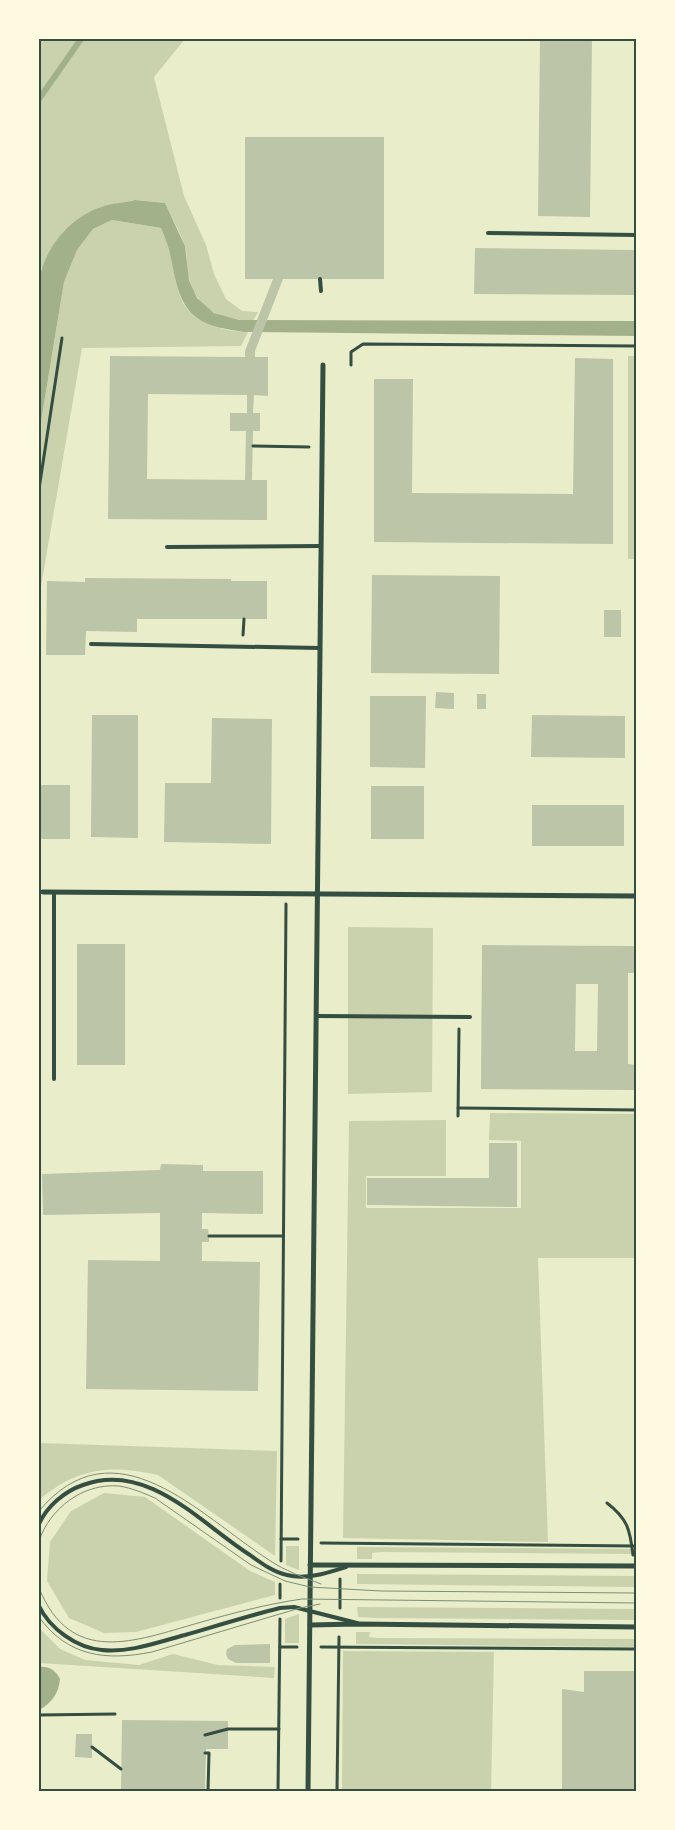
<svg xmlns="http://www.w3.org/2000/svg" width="675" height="1830" font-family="Roboto,sans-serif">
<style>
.green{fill:#cad2ad}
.water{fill:#a3b18a}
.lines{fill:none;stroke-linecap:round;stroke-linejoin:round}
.stream{stroke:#a3b18a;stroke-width:6}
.building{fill:#bcc5a7;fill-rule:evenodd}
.path{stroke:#344e41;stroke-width:3}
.service{stroke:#344e41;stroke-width:4}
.minor{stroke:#344e41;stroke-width:5}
.tram{stroke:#7c8e77;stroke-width:1}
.neatline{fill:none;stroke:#344e41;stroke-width:2}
</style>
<rect width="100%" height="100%" fill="#e9edc9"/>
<!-- green -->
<g class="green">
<path d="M 39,39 L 185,39 L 154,77 L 184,196 L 206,245 L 214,274 L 226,299 L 242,311 L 258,312 L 253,321 C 224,320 199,312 190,281 C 186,270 188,257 185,246 C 180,231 171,217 165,203 L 135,200 L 100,207 L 41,269 L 39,280 Z"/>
<path d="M 112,220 L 161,228 C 164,235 167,243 169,250 C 174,267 175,287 183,303 C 195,324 226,332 248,332 L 241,346 L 82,348 L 39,598 L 39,434 L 64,282 L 77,250 L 93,229 Z"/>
<rect x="628" y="356" width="8" height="203"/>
<path d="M 348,927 L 433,928 L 432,1092 L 348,1094 Z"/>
<path d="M 490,1113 L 635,1114 L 636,1258 L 538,1258 L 548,1542 L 343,1538 L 349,1121 L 446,1120 L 446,1176 L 366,1176 L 366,1208 L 521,1208 L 521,1141 L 489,1140 Z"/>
<path d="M 39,1443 L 277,1451 L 275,1556 L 158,1475 C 110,1464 77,1468 39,1500 Z"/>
<path d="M 104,1493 L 145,1497 L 250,1571 L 275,1582 L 275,1595 L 136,1632 L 104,1633 L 69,1618 L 47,1581 L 50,1542 L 71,1511 Z"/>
<path d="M 286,1546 L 299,1546 L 299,1570 L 286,1565 Z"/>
<path d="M 357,1547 L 636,1549 L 636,1554 L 382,1552 L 372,1553 L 372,1559 L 357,1559 Z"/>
<path d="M 357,1574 L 636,1576 L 636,1587 L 357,1584 Z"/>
<path d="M 357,1607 L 636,1609 L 636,1620 L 377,1618 L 358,1617 Z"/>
<path d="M 299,1614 L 299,1643 L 285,1643 L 285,1619 Z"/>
<path d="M 39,1628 L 60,1649 L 85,1660 L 139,1665 L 173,1654 L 218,1665 L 275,1667 L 274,1678 L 39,1663 Z"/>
<path d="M 356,1632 L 370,1632 L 369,1637 L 378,1638 L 636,1639 L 636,1647 L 356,1644 Z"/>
<path d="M 343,1651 L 494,1652 L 491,1791 L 342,1791 Z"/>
</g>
<!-- water -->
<g class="water">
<path d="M 135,200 L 165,203 L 185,246 L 189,280 L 197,298 L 214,313 L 239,320 L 636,321 L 636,336 L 244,332 C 228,329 209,328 196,317 C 176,302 175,273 169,250 C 167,243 164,235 161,228 L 112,220 L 93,229 L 77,250 L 64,282 L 39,434 L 39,280 C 45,248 69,218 101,207 C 111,203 124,203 135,200 Z"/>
<path d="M 39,1667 C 49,1666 55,1670 60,1679 C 59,1693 51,1704 39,1710 Z"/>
</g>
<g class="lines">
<!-- stream -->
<path class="stream" d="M 39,99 L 81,39"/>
</g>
<!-- building -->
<g class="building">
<path d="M 540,39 L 592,39 L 590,217 L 538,216 Z"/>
<path d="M 245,137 L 384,137 L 384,279 L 283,279 L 255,351 L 255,357 L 268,357 L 268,396 L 254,395 L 253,413 L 260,413 L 260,431 L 253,431 L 252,480 L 267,480 L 267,520 L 108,519 L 110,356 L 245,357 L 245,351 L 273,279 L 245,279 ZM 148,394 L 247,395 L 247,413 L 230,413 L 230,431 L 246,431 L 245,480 L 147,479 Z"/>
<path d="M 475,248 L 636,250 L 636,295 L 474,294 Z"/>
<path d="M 575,358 L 613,359 L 613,544 L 374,542 L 374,379 L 413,379 L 412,493 L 573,494 Z"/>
<path d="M 372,575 L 500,576 L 499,674 L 371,673 Z"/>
<path d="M 85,578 L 231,579 L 231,581 L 267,581 L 267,619 L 137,619 L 137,632 L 86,631 L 85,655 L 46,655 L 47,581 L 85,582 Z"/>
<rect x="604" y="610" width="17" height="27"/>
<path d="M 436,692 L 454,693 L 454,709 L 435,708 Z"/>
<rect x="477" y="694" width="9" height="15"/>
<path d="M 370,696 L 426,696 L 425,768 L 370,767 Z"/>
<path d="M 92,715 L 138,715 L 138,838 L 91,837 Z"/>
<path d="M 532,715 L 625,716 L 625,758 L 531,757 Z"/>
<path d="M 212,718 L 272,719 L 271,844 L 164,842 L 165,783 L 211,783 Z"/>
<rect x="39" y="785" width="31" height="54"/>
<rect x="371" y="786" width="53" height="53"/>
<rect x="532" y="805" width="92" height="41"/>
<rect x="77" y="944" width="48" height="121"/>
<path d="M 482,945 L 636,946 L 636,973 L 628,973 L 628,1064 L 636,1065 L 636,1090 L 481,1089 ZM 576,984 L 598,984 L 597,1051 L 575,1051 Z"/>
<path d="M 489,1143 L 517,1143 L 517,1207 L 367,1205 L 367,1178 L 489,1178 Z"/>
<path d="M 161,1164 L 203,1165 L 203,1171 L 263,1171 L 263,1214 L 202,1213 L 202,1229 L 208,1229 L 209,1236 L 209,1242 L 202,1242 L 202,1261 L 260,1262 L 258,1391 L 86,1389 L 88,1260 L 160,1261 L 160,1213 L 43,1215 L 42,1174 L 160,1170 Z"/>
<path d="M 270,1644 L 270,1663 L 236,1663 L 228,1659 L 226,1654 L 227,1649 L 235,1645 Z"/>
<path d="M 584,1671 L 636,1671 L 634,1791 L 562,1791 L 562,1689 L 584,1692 Z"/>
<path d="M 122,1720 L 228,1721 L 228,1749 L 206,1749 L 205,1791 L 121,1791 Z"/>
<path d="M 76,1734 L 92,1734 L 92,1758 L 75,1757 Z"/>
</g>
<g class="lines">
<!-- path -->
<g class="path">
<path d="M 351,365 L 351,352 L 363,344 L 636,346"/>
<path d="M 253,446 L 309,447"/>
<path d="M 39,489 L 62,338"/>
<path d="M 243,635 L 244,619"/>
<path d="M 458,1108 L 636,1110"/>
<path d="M 458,1116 L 459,1029"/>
<path d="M 209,1236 L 283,1236"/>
<path d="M 607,1503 C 628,1519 630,1530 633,1555"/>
<path d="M 281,1539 L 298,1539"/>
<path d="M 321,1543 L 636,1546"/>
<path d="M 281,1561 L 286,904"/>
<path d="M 280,1598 L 280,1584"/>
<path d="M 340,1608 L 340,1579"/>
<path d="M 280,1647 L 297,1647"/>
<path d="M 321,1647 L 636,1649"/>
<path d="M 39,1715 L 115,1714"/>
<path d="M 205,1735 L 228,1729 L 279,1729"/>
<path d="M 92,1747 L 121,1769"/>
<path d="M 205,1753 L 209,1753 L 208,1791"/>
<path d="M 278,1791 L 280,1619"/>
<path d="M 337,1791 L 339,1637"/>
</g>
<!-- service -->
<g class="service">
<path d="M 488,233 L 636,235"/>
<path d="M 320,279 L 321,291"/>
<path d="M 167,547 L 321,546"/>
<path d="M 91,644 L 320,648"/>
<path d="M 316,1016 L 470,1017"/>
<path d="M 54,1079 L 54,893"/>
<path d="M 39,1524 C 47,1506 65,1491 83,1485 C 148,1461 201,1524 250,1555 C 261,1563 273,1572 287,1575 C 306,1580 327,1573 346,1567"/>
<path d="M 39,1606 C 50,1629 77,1648 102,1650 C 130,1653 158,1642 185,1635 C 216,1626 248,1616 280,1608 L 294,1607 L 357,1623"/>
</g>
<!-- minor -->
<g class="minor">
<path d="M 43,892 L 636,896"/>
<path d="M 310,1565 L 636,1566"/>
<path d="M 310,1625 L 357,1624 L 636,1627"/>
<path d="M 308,1791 L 323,365"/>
</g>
<!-- tram -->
<g class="tram">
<path d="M 39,1511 C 115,1420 199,1515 269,1560 C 285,1571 303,1577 321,1584"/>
<path d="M 39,1541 C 50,1508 83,1483 119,1486 C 132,1488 143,1493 155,1498 L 251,1565 L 285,1581 L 310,1587 L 381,1591 L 636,1593"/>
<path d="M 39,1588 C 71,1667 135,1641 198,1623 C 233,1613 267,1604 302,1599 L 636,1603"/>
<path d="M 39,1617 C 68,1657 106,1661 152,1652 L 300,1608 L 320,1604"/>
</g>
</g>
<!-- border -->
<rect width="675" height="1830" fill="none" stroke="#fefae0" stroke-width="80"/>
<rect x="40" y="40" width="595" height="1750" class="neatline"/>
</svg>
